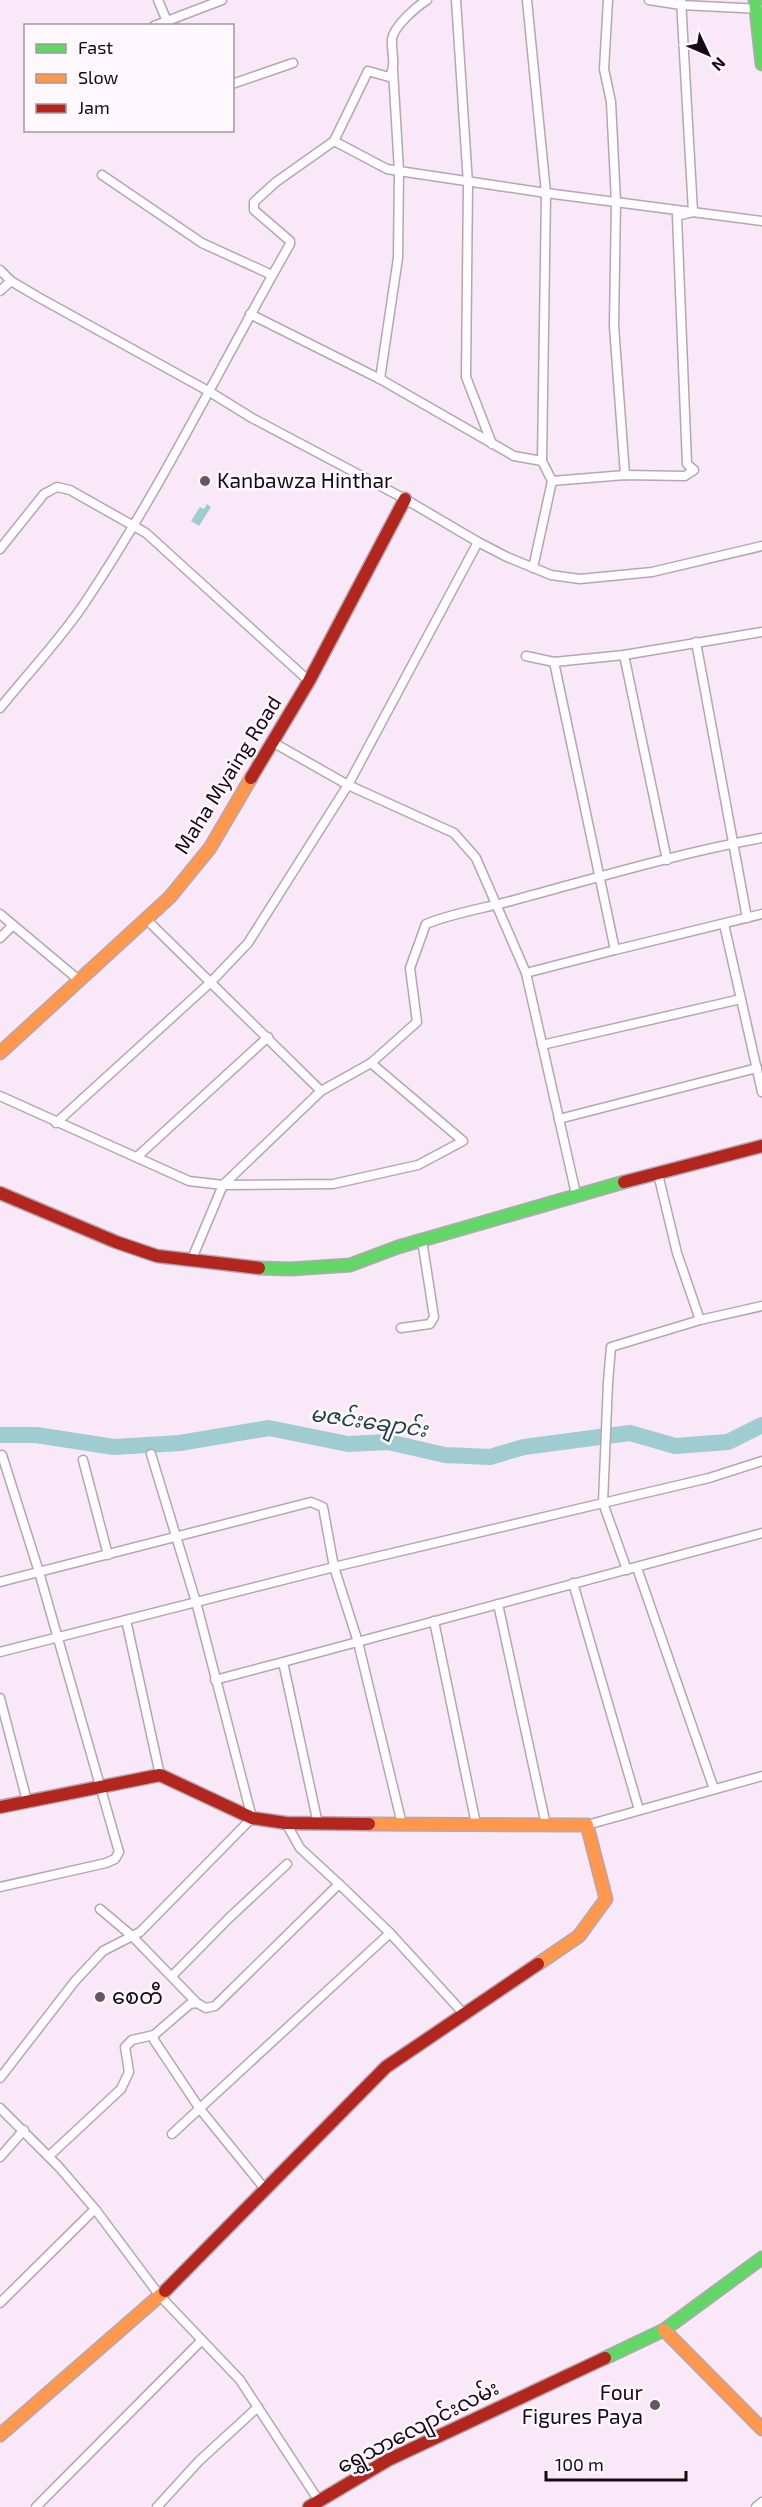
<svg xmlns="http://www.w3.org/2000/svg" width="762" height="2507" font-family="'Exo 2','Noto Sans Myanmar',sans-serif">
<style>
.water{fill:#9fccd0}
.lines{fill:none;stroke-linecap:round;stroke-linejoin:round}
.river{stroke:#9fccd0;stroke-width:16}
.street-casing{stroke:#b3a7b2;stroke-width:11}
.fast-casing{stroke:#b3a7b2;stroke-width:15}
.slow-casing{stroke:#b3a7b2;stroke-width:15}
.jam-casing{stroke:#b3a7b2;stroke-width:15}
.street{stroke:#fefcfe;stroke-width:8}
.fast{stroke:#63d668;stroke-width:12}
.slow{stroke:#ff974d;stroke-width:12}
.jam{stroke:#b3261e;stroke-width:12}
.poi-dot{fill:#645863;stroke:#fef8fd;stroke-width:2}
.labels{text-anchor:middle;stroke-width:5;stroke-linejoin:round;paint-order:stroke}
.poi-label{font-size:21px;fill:#130a13;stroke:#fef8fd;text-anchor:start}
.street-label{font-size:21px;fill:#130a13;stroke:#fef8fd}
.water-label{font-size:22px;font-style:italic;fill:#1e4141;stroke:#fef8fd}
</style>
<rect width="100%" height="100%" fill="#f9e8f7"/>
<!-- water -->
<path class="water" d="M 207,504 L 211,507 L 199,526 L 191,521 L 200,507 L 204,509 Z"/>
<g class="lines">
<!-- river -->
<path class="river" d="M 0,1435 L 36,1435 L 114,1447 L 180,1443 L 269,1428 L 348,1444 L 388,1442 L 445,1455 L 490,1457 L 524,1447 L 630,1433 L 675,1446 L 728,1442 L 762,1425"/>
<defs>
<g id="street">
<path d="M 158,0 L 169,26"/>
<path d="M 456,0 L 468,184 L 466,377 L 492,444"/>
<path d="M 527,0 L 546,193 L 542,461 L 552,481 L 533,568"/>
<path d="M 608,0 L 604,69 L 611,102 L 616,202 L 614,326 L 625,475"/>
<path d="M 649,0 L 681,5 L 762,9"/>
<path d="M 154,26 L 222,0"/>
<path d="M 232,84 L 293,63"/>
<path d="M 334,141 L 387,169 L 399,171 L 546,193 L 762,221"/>
<path d="M 102,175 L 202,243 L 272,275"/>
<path d="M 0,270 L 11,281 L 38,297 L 210,392 L 252,418 L 405,499 L 478,542 L 507,557 L 551,575 L 580,579 L 652,572 L 762,546"/>
<path d="M 0,291 L 11,281"/>
<path d="M 250,314 L 380,379 L 514,456 L 542,461"/>
<path d="M 380,379 L 398,258 L 399,171 L 393,70"/>
<path d="M 552,481 L 625,475 L 685,476 L 694,470 L 687,464 L 677,216 L 693,212 L 681,0"/>
<path d="M 0,549 L 44,494 L 57,487 L 70,490 L 146,533 L 309,681"/>
<path d="M 696,642 L 747,918"/>
<path d="M 624,655 L 667,860"/>
<path d="M 526,656 L 554,662"/>
<path d="M 0,708 C 28,673 61,639 86,601 C 162,487 222,363 290,244 L 290,241 L 254,210 L 254,202 L 276,182 L 334,141 L 368,71 L 389,77 C 397,65 391,53 392,39 C 394,26 416,7 427,0"/>
<path d="M 274,743 L 348,785 L 454,833 L 476,858 L 526,973"/>
<path d="M 0,914 L 80,981"/>
<path d="M 146,919 L 321,1091"/>
<path d="M 724,924 L 762,1092"/>
<path d="M 0,938 L 13,925"/>
<path d="M 615,950 L 762,914"/>
<path d="M 542,1045 L 741,999"/>
<path d="M 0,1096 L 189,1181 L 223,1185 L 333,1184 L 418,1165 L 463,1141 L 371,1063"/>
<path d="M 559,1119 L 757,1068"/>
<path d="M 56,1123 L 211,982 L 248,943 L 348,785 L 478,542"/>
<path d="M 138,1156 L 268,1037"/>
<path d="M 658,1174 L 677,1253 L 700,1320"/>
<path d="M 576,1194 L 526,973 L 615,950 L 554,662 L 624,655 L 762,632"/>
<path d="M 191,1261 L 223,1185 L 321,1091 L 371,1063 L 417,1022 L 410,968 L 426,924 C 456,912 487,908 518,899 C 599,877 680,853 762,838"/>
<path d="M 401,1328 L 430,1324 L 434,1317 L 422,1240"/>
<path d="M 83,1460 L 108,1555"/>
<path d="M 637,1568 L 714,1789"/>
<path d="M 627,1570 L 603,1503 L 709,1478 L 762,1461"/>
<path d="M 0,1582 L 311,1502 L 323,1507 L 334,1567 L 358,1642 L 402,1824"/>
<path d="M 573,1583 L 639,1810"/>
<path d="M 498,1604 L 546,1825"/>
<path d="M 126,1620 L 160,1775"/>
<path d="M 434,1621 L 476,1824"/>
<path d="M 0,1652 L 334,1567 L 603,1503 L 608,1382 L 611,1347 L 700,1320 L 762,1306"/>
<path d="M 215,1680 L 283,1662"/>
<path d="M 0,1698 L 27,1801"/>
<path d="M 286,1823 L 300,1848 L 339,1884"/>
<path d="M 318,1824 L 283,1662 L 762,1533"/>
<path d="M 587,1825 L 762,1776"/>
<path d="M 0,1887 L 106,1863 L 115,1859 L 119,1852 L 39,1572 L 2,1455"/>
<path d="M 100,1909 L 132,1936 L 197,2003"/>
<path d="M 172,1976 L 229,1918 L 287,1864"/>
<path d="M 154,2035 L 154,2040 L 200,2109 L 265,2189"/>
<path d="M 0,2078 L 75,1981 L 103,1951 L 140,1932 L 252,1818 L 196,1602 L 151,1454"/>
<path d="M 0,2108 L 59,2167 L 95,2209 L 160,2296 L 240,2380 L 319,2501"/>
<path d="M 172,2134 L 390,1933"/>
<path d="M 49,2156 L 121,2089 L 129,2072 L 125,2047 L 132,2040 L 154,2035 L 190,2004 L 197,2003 L 206,2008 L 215,2006 L 339,1884 L 390,1933 L 464,2014"/>
<path d="M 0,2157 L 24,2130"/>
<path d="M 0,2303 L 95,2209"/>
<path d="M 36,2507 L 202,2340"/>
<path d="M 157,2507 L 199,2461 L 258,2407"/>
<path d="M 756,2507 L 762,2502"/>
</g>
<g id="fast">
<path d="M 755,0 L 762,64"/>
<path d="M 259,1268 L 291,1269 L 350,1265 L 398,1247 L 624,1182"/>
<path d="M 605,2358 L 664,2330 L 762,2258"/>
</g>
<g id="slow">
<path d="M 0,1053 L 170,897 L 210,848 L 251,778"/>
<path d="M 369,1824 L 587,1825 L 606,1899 L 579,1936 L 538,1964"/>
<path d="M 664,2330 L 762,2429"/>
<path d="M 0,2435 L 165,2291"/>
</g>
<g id="jam">
<path d="M 251,778 L 309,681 L 405,499"/>
<path d="M 624,1182 L 762,1146"/>
<path d="M 0,1193 L 116,1242 L 157,1256 L 259,1268"/>
<path d="M 0,1807 L 160,1775 L 252,1818 L 286,1823 L 369,1824"/>
<path d="M 165,2291 L 386,2067 L 538,1964"/>
<path d="M 309,2507 L 388,2460 L 605,2358"/>
</g>
</defs>
<!-- street casing -->
<use href="#street" class="street-casing"/>
<!-- fast casing -->
<use href="#fast" class="fast-casing"/>
<!-- slow casing -->
<use href="#slow" class="slow-casing"/>
<!-- jam casing -->
<use href="#jam" class="jam-casing"/>
<!-- street -->
<use href="#street" class="street"/>
<!-- fast -->
<use href="#fast" class="fast"/>
<!-- slow -->
<use href="#slow" class="slow"/>
<!-- jam -->
<use href="#jam" class="jam"/>
</g>
<!-- markers -->
<g class="poi-dot">
<circle cx="205" cy="481" r="6"/>
<circle cx="100" cy="1997" r="6"/>
<circle cx="655" cy="2405" r="6"/>
</g>
<g class="labels">
<!-- poi labels -->
<g class="poi-label">
<text x="217" y="488">Kanbawza Hinthar</text>
<text x="112" y="2004">စေတီ</text>
<text x="643" y="2400" text-anchor="end">Four<tspan x="643" dy="24">Figures Paya</tspan></text>
</g>
<!-- street labels -->
<g class="street-label">
<text transform="translate(228 775) rotate(-58)" y="7">Maha Myaing Road</text>
<text transform="translate(418 2427) rotate(-27)" y="7">ရွှေသာလျောင်းလမ်း</text>
</g>
<!-- water labels -->
<g class="water-label">
<text transform="translate(369 1421) rotate(8)" y="8">မဇင်းချောင်း</text>
</g>
</g>
<!-- legend -->
<rect x="24" y="24" width="210" height="108" fill="#fef8fd" stroke="#a0999f" stroke-width="1.5"/>
<rect x="36" y="44" width="30" height="9" fill="#63d668" stroke="#a0999f" stroke-width="1.5"/>
<text x="78" y="54" font-size="18" fill="#130a13">Fast</text>
<rect x="36" y="74" width="30" height="9" fill="#ff974d" stroke="#a0999f" stroke-width="1.5"/>
<text x="78" y="84" font-size="18" fill="#130a13">Slow</text>
<rect x="36" y="104" width="30" height="9" fill="#b3261e" stroke="#a0999f" stroke-width="1.5"/>
<text x="78" y="114" font-size="18" fill="#130a13">Jam</text>
<!-- north arrow -->
<g transform="translate(708 54) rotate(134)" stroke="#fef8fd" stroke-width="4.5" paint-order="stroke">
<path d="M0-4.5L10 22L0 15L-10 22Z" fill="#130a13"/>
<text y="-9" font-size="16" font-weight="bold" text-anchor="middle" fill="#130a13">N</text>
</g>
<!-- scale -->
<path d="M546 2471v9h140v-9" fill="none" stroke="#130a13" stroke-width="3"/>
<text x="555" y="2471" font-size="18" fill="#130a13" stroke="#fef8fd" stroke-width="4.5" paint-order="stroke">100 m</text>
</svg>
